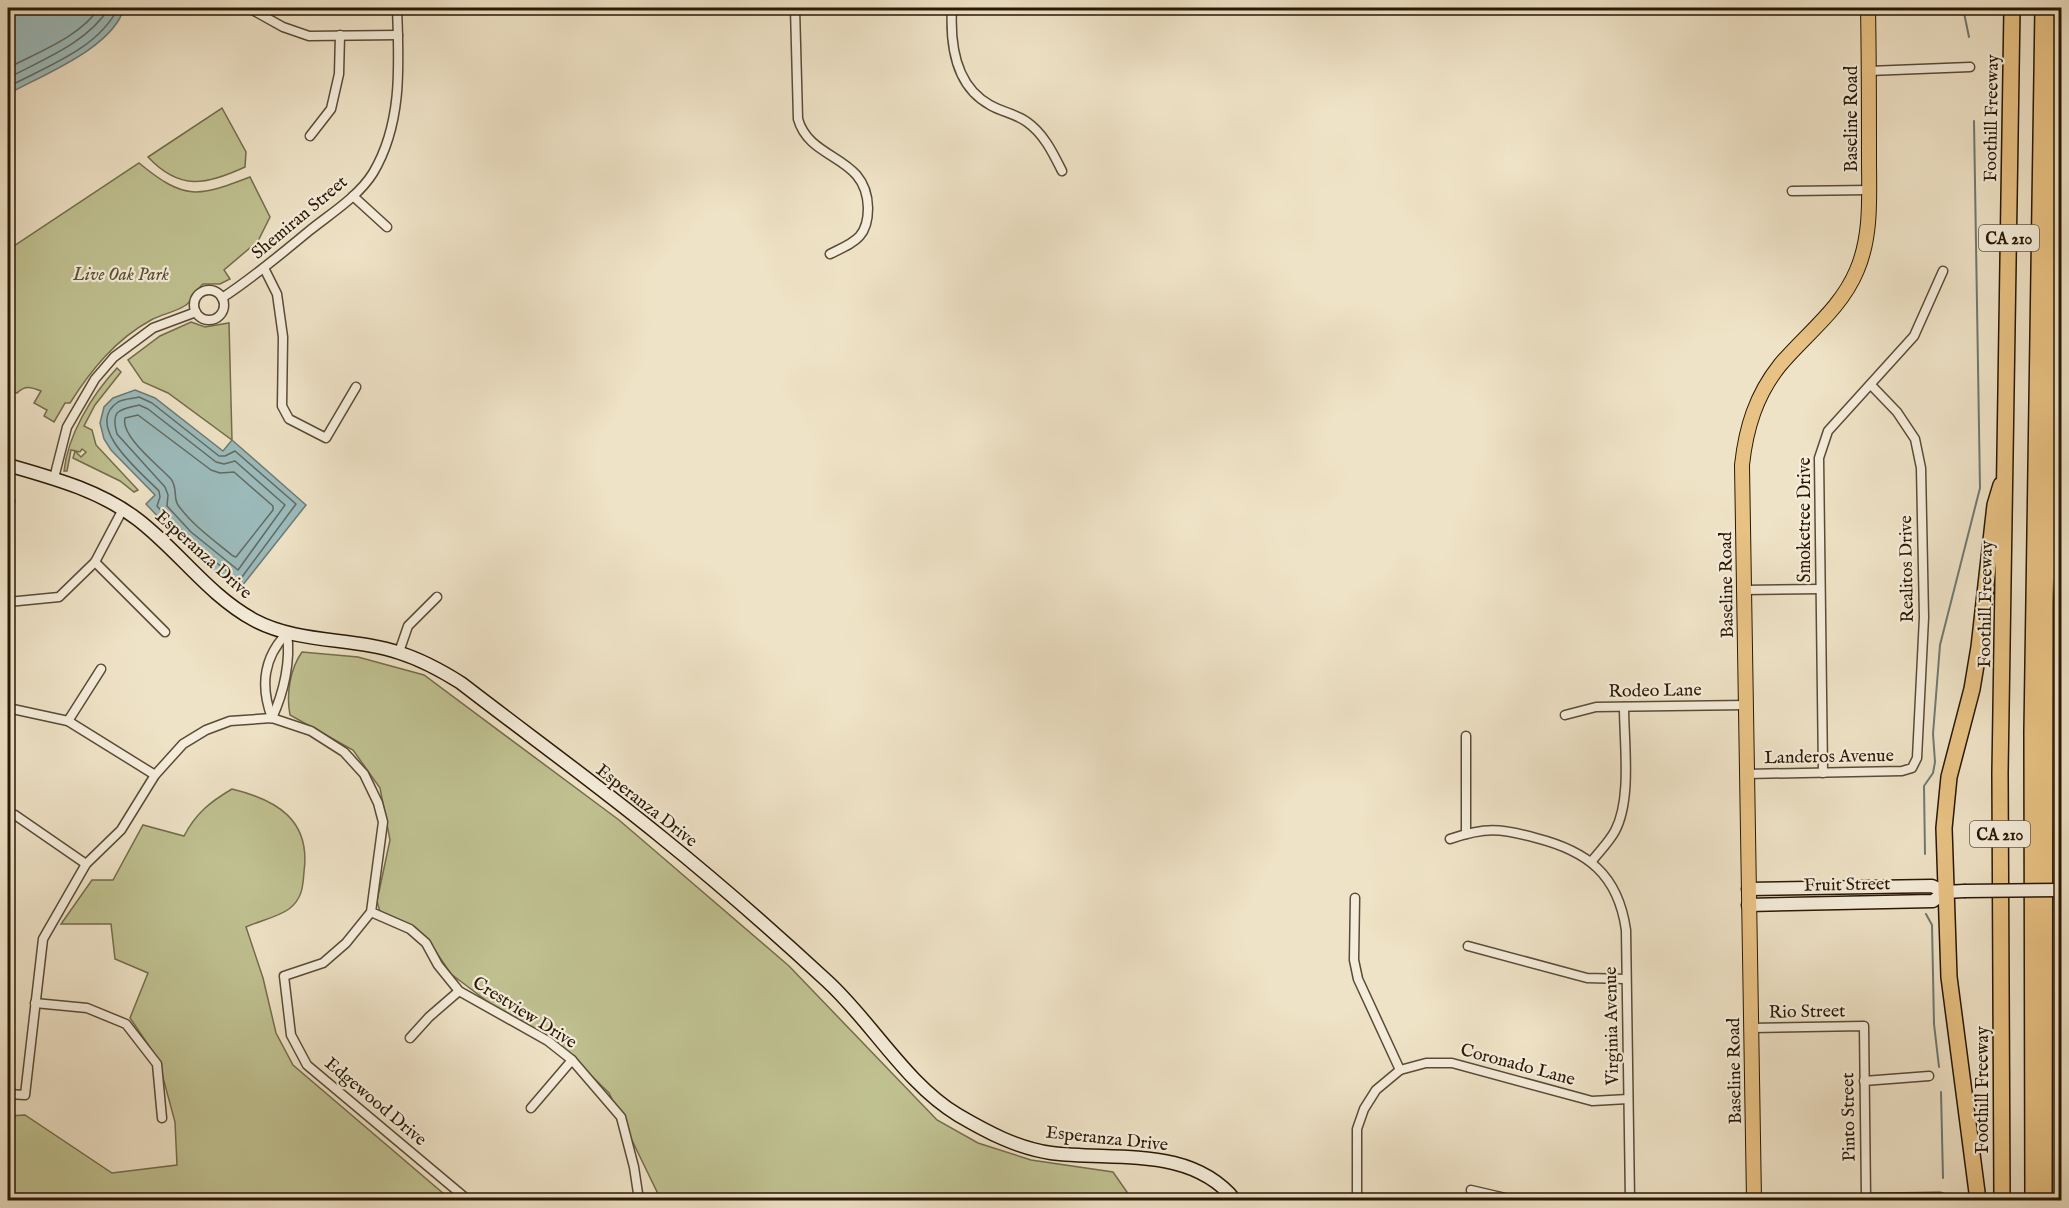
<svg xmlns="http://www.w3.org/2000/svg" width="2069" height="1208" font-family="'IM FELL English',serif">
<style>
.green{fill:#c0c191;stroke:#746c4b;stroke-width:1.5}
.water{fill:#9cbcbd;stroke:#6e7a73;stroke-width:1.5}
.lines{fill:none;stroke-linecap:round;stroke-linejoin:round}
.shore{stroke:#626a61;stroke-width:1.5}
.stream{stroke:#6e7a73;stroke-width:2}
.minor-casing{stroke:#5a4b36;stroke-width:11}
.secondary-casing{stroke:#281805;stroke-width:15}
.primary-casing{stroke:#281805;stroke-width:16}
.motorway-casing{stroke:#281805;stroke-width:18}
.minor{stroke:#f5eddb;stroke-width:8}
.secondary{stroke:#f5eddb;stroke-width:12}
.primary{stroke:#e8c284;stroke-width:14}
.motorway{stroke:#e8c284;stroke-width:15}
.secondary-bridge-casing{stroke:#281805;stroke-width:15;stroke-linecap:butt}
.secondary-bridge{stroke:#f5eddb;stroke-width:12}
.labels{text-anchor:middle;stroke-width:4.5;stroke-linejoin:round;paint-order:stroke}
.shield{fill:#f5eddb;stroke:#665845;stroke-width:1.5}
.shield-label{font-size:16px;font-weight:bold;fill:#281805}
.street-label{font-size:18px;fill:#281805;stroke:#f5eddb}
.park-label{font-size:18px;font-style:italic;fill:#5d5336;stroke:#f5eddb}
</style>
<rect width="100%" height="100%" fill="#efe3c7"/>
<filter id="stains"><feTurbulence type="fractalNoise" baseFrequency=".00333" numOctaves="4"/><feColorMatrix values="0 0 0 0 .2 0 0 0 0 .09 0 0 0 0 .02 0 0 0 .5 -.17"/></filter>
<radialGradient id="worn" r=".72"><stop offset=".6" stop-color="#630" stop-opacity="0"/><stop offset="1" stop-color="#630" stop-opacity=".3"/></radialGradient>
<!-- green -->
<g class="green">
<path d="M 222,108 L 246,152 L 245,167 C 206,185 180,191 148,157 Z"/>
<path d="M 139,163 C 185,201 198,197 250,177 L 270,217 L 258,241 L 224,270 L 230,279 L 220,284 L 203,284 C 196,290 193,300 186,305 C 176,312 162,314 151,320 C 116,339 91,370 70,403 L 65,403 L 54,422 L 44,416 L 47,410 L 34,403 L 41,391 C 31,387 25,385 17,393 L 8,389 L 8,250 Z"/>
<path d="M 191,322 L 205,327 L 229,323 L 232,440 L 168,393 L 143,382 L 128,360 L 160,336 Z"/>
<path d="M 117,368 L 121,372 L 95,405 L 84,426 L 92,430 L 96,445 L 138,490 L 134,492 L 120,481 L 73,458 L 75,451 L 81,457 L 86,452 L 82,449 L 80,452 L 71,450 L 67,471 L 64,471 C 68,435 91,396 117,368 Z"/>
<path d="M 302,652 L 358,657 L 424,675 L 619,820 L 789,966 L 937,1120 L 978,1143 L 1031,1160 L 1113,1172 L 1127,1192 L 1128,1200 L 661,1200 L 609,1093 L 567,1052 L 504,1014 L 451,974 L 430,943 L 380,912 L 377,901 L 390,840 L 380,788 L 353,750 L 290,715 C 286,694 290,669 302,652 Z"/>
<path d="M 232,789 C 277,800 311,820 304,872 C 303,887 302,899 289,909 C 278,917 259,921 246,927 L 263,978 L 276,1033 L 293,1065 L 451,1200 L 8,1200 L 8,1116 L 25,1115 L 112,1173 L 177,1165 L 175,1122 L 158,1059 L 130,1018 L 148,973 L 115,959 L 111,924 L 61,924 L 92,880 L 113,880 L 143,825 L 184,836 C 196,813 210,802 232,789 Z"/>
</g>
<!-- water -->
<g class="water">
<path d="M 8,8 L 124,8 C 113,48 42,75 8,94 Z"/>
<path d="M 135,390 L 155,398 L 223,451 L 232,440 L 306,505 L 238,591 L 181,541 L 146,504 L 155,495 L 111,450 L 104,439 L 100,423 L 104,407 L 113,398 Z"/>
</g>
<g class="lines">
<!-- shore -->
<g class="shore">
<path d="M 8,68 C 38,52 80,37 99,8"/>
<path d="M 8,78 C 44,59 87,43 109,8"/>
<path d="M 8,87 C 45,67 98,49 118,8"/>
<path d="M 139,397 L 152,403 L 219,456 L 225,456 L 235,451 L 296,504 L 239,581 L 185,537 L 157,506 L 160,497 L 159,491 C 143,474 82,426 118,402 C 125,398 132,399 139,397 Z"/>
<path d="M 139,405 L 148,409 L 216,462 L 224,464 L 235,461 L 285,505 L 238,570 L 191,532 L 167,506 L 168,495 L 165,487 L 117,434 C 110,409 120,410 139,405 Z"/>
<path d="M 138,415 L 211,470 L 220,473 L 234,472 L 273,506 L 273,510 L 236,557 L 233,556 C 215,541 192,525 178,505 C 173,498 178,488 171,479 C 159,466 120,436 125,418 Z"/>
</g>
<!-- stream -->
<g class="stream">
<path d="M 1963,8 L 1969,37"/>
<path d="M 1925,854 L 1924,786 L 1933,773 L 1935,762 L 1933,734 L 1940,645 L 1980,488 L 1974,121"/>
<path d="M 1926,914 L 1932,925 L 1934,1024 L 1939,1067"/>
<path d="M 1941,1092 L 1943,1178"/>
</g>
<defs>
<g id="minor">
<path d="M 249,8 L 283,27 L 309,36 L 398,35"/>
<path d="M 795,8 L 798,119 C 810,162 867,154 868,208 C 868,238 854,242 830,254"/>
<path d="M 952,8 C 950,43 955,86 990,105 C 1002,112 1016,114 1027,122 C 1044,134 1053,153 1062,171"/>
<path d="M 1869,71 L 1970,67"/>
<path d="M 310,136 L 331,109 L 339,74 L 340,35"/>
<path d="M 1792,191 L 1869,190"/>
<path d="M 353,196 L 387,227"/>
<path d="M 264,268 L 277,294 L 283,337 L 282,406 L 289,419 L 326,438 L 356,387"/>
<circle cx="209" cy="305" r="15"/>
<path d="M 222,298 C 253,278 281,254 309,231 C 330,214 358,197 373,173 C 403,123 399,63 397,8"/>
<path d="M 54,478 L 67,427 L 95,379 L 114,357 L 153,328 L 196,312"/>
<path d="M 8,506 L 10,501"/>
<path d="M 95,562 L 165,632"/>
<path d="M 1744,590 L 1820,589"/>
<path d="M 8,602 L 59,597 L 95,562 L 123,509"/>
<path d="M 399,652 L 408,626 L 437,597"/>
<path d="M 8,708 L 68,721 L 155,775"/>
<path d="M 1565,715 L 1596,707 L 1746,705"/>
<path d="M 272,718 C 260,686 263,658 287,633"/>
<path d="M 272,718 C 284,692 291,661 287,633"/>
<path d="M 68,721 L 101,669"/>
<path d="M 1823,773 L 1819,458 L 1828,431 L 1914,336 L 1943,271"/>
<path d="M 1747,774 L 1902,771 L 1912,768 L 1917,758 L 1924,617 L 1921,468 L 1915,439 L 1897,412 L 1871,385"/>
<path d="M 8,814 L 15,815 L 86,864"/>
<path d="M 1466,834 L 1466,736"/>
<path d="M 1450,839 C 1485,827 1500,828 1536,838 C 1587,851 1618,874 1626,930 L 1630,1200"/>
<path d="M 1592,861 C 1599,852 1609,842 1615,831 C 1632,799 1624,743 1624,707"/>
<path d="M 1355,898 L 1354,960 L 1358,979 L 1400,1070"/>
<path d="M 371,912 L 410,929 L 426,943 L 438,965 L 459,991 L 548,1041 L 572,1060 L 621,1117 L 634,1167 L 639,1200 L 635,1200"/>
<path d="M 1468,946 L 1587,978 L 1626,979"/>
<path d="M 35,1003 L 87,1008 L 126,1024 L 157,1064 L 162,1118"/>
<path d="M 1751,1028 L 1864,1026 L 1866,1198 L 1940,1197 L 1946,1200"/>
<path d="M 410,1038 L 429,1017 L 459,991"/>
<path d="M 1864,1081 L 1929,1076"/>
<path d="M 8,1094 L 25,1095 L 43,939 L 86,864 L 121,830 L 155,775 L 183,744 L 206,730 L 230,721 L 272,718 L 311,731 L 344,752 L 364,774 L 378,803 L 383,822 L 371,912 L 346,943 L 323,963 L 284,976 L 291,1035 L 307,1065 L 468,1200"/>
<path d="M 531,1108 L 572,1060"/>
<path d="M 1471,1190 L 1514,1200"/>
<path d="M 1357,1200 L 1357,1129 L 1364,1109 L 1376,1090 L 1400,1070 L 1426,1063 L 1452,1063 L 1592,1101 L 1628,1099"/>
</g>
<g id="secondary">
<path d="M 8,465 C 53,478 99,490 137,519 C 178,550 208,595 254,620 C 299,644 353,637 400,653 C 422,660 442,671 461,683 C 527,734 595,783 660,836 C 717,882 773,931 827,981 C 871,1021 906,1084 958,1115 C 987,1132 1017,1148 1051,1153 C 1114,1161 1190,1145 1235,1200"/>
<path d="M 1748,889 L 1932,886 L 1945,892 L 1964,891"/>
<path d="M 1748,905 L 1933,901 L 1945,892"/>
</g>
<path id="primary" d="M 1754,1200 L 1742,465 C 1746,428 1756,395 1780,365 C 1806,334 1841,309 1857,270 C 1872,235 1869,195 1869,158 C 1869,108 1869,58 1868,8"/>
<g id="motorway">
<path d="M 2049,507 L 2057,525 L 2062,604"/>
<path d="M 1978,1200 L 1949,977 L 1944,828 L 1949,777 L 1972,689 L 1979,647 L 1995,505 L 2001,485"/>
<path d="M 2002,1200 L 2000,773 L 2012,8"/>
<path d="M 2033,1200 L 2032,731 L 2043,8"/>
<path d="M 2044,1200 L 2045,604 L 2056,8"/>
</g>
</defs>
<!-- minor casing -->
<use href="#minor" class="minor-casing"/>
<!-- secondary casing -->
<use href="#secondary" class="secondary-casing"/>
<!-- primary casing -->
<use href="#primary" class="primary-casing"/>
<!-- motorway casing -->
<use href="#motorway" class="motorway-casing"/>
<!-- minor -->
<use href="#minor" class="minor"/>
<!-- secondary -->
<use href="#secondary" class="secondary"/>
<!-- primary -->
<use href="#primary" class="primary"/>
<!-- motorway -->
<use href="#motorway" class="motorway"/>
<defs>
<path id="secondary-bridge" d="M 1964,891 L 2062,890"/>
</defs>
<!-- secondary-bridge casing -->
<use href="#secondary-bridge" class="secondary-bridge-casing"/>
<!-- secondary-bridge -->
<use href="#secondary-bridge" class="secondary-bridge"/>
</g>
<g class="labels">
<!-- shield labels -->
<g class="shield">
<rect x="1979" y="225" width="60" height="26" rx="4.5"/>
<rect x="1970" y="821" width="60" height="26" rx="4.5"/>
</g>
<g class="shield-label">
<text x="2009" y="244">CA 210</text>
<text x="2000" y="840">CA 210</text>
</g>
<!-- street labels -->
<g class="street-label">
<text transform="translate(1991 118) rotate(-89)" y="6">Foothill Freeway</text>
<text transform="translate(1851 119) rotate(-90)" y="6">Baseline Road</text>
<text transform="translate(299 217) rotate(-40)" y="6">Shemiran Street</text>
<text transform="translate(1804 520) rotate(-90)" y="6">Smoketree Drive</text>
<text transform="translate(204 554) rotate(42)" y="6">Esperanza Drive</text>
<text transform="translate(1906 569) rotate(-91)" y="6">Realitos Drive</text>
<text transform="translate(1726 585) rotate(-91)" y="6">Baseline Road</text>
<text transform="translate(1985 604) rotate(-89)" y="6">Foothill Freeway</text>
<text transform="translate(1655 690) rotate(-1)" y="6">Rodeo Lane</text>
<text transform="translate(1829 756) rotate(-1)" y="6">Landeros Avenue</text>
<text transform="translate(647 805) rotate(38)" y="6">Esperanza Drive</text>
<text transform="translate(1847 884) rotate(-1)" y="6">Fruit Street</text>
<text transform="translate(1807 1011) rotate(-1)" y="6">Rio Street</text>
<text transform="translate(525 1012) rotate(32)" y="6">Crestview Drive</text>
<text transform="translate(1611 1026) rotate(-91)" y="6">Virginia Avenue</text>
<text transform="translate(1518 1064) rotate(15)" y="6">Coronado Lane</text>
<text transform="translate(1734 1071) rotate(-91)" y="6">Baseline Road</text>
<text transform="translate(1982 1090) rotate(-90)" y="6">Foothill Freeway</text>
<text transform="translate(376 1101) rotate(40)" y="6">Edgewood Drive</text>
<text transform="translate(1848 1117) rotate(-91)" y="6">Pinto Street</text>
<text transform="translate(1107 1138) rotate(6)" y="6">Esperanza Drive</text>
</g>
<!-- park labels -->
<g class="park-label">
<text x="121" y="280">Live Oak Park</text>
</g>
</g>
<!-- margin -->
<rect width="2069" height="1208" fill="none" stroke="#efe3c7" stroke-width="30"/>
<rect x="9" y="9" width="2051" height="1190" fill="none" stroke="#281805" stroke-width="3"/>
<rect x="15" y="15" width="2039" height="1178" fill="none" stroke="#281805" stroke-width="1.5"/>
<rect width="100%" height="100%" filter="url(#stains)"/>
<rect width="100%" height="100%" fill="url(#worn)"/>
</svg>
